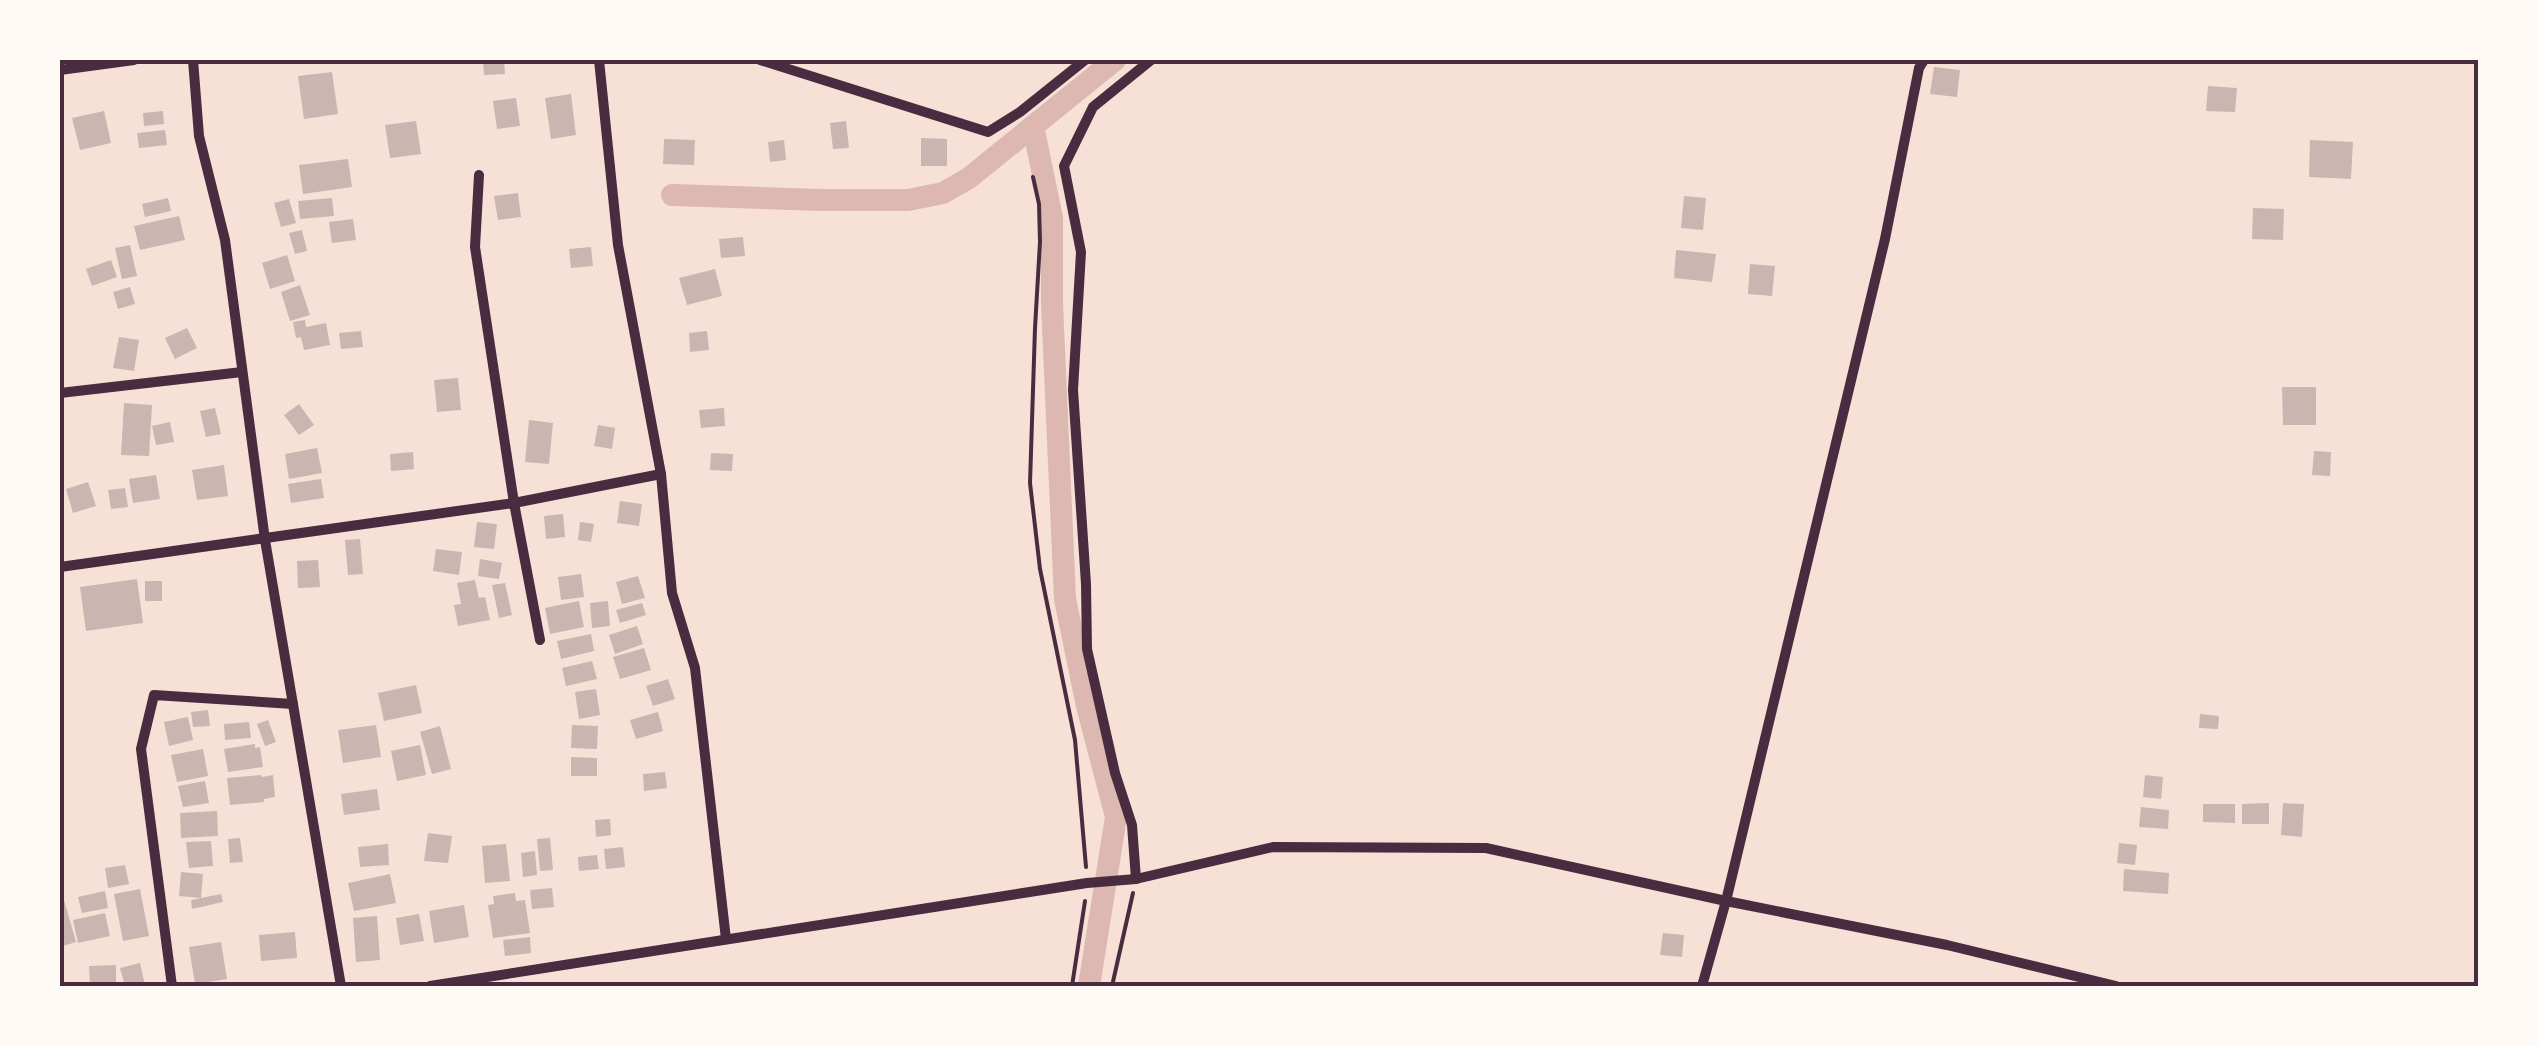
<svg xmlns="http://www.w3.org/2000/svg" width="2539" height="1046" font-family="'DejaVu Sans',sans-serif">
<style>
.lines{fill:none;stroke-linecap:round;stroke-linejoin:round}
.canal{stroke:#dcb8b0;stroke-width:22}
.building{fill:#ccb4b1}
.path{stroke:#4a2c40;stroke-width:4}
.minor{stroke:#4a2c40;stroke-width:10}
.neatline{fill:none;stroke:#4a2c40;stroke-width:4}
</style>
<rect width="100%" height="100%" fill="#f7e1d7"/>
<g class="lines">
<!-- canal -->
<g class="canal">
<path d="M 1033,126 L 1052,218 L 1052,304 L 1065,599 L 1087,706 L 1116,817 L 1089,986"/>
<path d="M 672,195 L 821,200 L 908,200 L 943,193 L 969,178 L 1115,60"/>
</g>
</g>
<!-- building -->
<g class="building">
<path d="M 504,60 L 505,74 L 484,75 L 483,62 Z"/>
<path d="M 1934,67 L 1960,70 L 1957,97 L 1930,94 Z"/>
<path d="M 332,72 L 338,114 L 304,119 L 298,76 Z"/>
<path d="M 2208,86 L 2237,88 L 2235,112 L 2206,111 Z"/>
<path d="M 571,94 L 576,135 L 551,139 L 545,98 Z"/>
<path d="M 516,98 L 520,126 L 497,129 L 493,101 Z"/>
<path d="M 104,111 L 111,143 L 80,150 L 72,118 Z"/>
<path d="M 163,111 L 164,124 L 144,126 L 143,113 Z"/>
<path d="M 416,121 L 421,154 L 390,158 L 385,125 Z"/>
<path d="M 846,121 L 849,148 L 833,149 L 830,123 Z"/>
<path d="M 165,130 L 167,145 L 139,148 L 137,133 Z"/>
<path d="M 921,138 L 947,139 L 947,166 L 921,166 Z"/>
<path d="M 664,139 L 695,140 L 694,165 L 663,164 Z"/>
<path d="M 784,140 L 786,160 L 770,162 L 768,142 Z"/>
<path d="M 2310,140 L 2353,142 L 2351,179 L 2309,177 Z"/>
<path d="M 348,159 L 352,187 L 303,194 L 299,165 Z"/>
<path d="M 518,193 L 521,217 L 498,220 L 494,196 Z"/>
<path d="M 1684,196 L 1706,198 L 1703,230 L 1681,228 Z"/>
<path d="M 168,198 L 171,211 L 145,217 L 142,204 Z"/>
<path d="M 332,198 L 334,216 L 300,219 L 298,201 Z"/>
<path d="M 289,199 L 296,223 L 281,227 L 274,203 Z"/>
<path d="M 2253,208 L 2284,209 L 2283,240 L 2252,239 Z"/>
<path d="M 179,216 L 185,240 L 140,250 L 134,226 Z"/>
<path d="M 353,219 L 356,240 L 332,243 L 329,222 Z"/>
<path d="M 302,230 L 307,251 L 295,254 L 289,233 Z"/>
<path d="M 743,237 L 745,256 L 721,258 L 719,239 Z"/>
<path d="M 130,245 L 137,276 L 122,279 L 115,248 Z"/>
<path d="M 591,247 L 593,266 L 571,268 L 569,249 Z"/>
<path d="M 1676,250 L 1716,254 L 1712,282 L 1674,278 Z"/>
<path d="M 287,255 L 295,281 L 270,289 L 262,263 Z"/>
<path d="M 111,260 L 117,277 L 92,286 L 86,269 Z"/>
<path d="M 1750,264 L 1775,266 L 1772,296 L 1748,294 Z"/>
<path d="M 715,269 L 722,296 L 687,305 L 679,278 Z"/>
<path d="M 300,285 L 310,315 L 290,321 L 281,292 Z"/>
<path d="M 130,287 L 135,304 L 118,309 L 113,292 Z"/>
<path d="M 305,320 L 306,327 L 326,323 L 330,345 L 304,350 L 301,337 L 296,338 L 293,322 Z"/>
<path d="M 187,328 L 197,348 L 175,359 L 165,338 Z"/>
<path d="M 361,331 L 363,347 L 341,349 L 339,333 Z"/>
<path d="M 707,331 L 709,350 L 690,352 L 689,333 Z"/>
<path d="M 119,337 L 139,340 L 134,371 L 113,368 Z"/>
<path d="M 458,378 L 461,410 L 437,412 L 434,380 Z"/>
<path d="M 2282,387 L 2316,387 L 2316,425 L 2283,425 Z"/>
<path d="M 124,403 L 152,405 L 149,456 L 121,455 Z"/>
<path d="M 299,404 L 314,425 L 299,435 L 284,415 Z"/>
<path d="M 215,408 L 221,434 L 206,437 L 200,411 Z"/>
<path d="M 724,408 L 725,426 L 701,428 L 699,410 Z"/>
<path d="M 529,420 L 553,423 L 549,464 L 525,462 Z"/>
<path d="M 170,422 L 174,442 L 156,445 L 152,426 Z"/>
<path d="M 598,425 L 615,428 L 612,449 L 594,446 Z"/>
<path d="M 317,448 L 322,473 L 289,479 L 285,454 Z"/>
<path d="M 2314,451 L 2331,452 L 2330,476 L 2312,475 Z"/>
<path d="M 413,452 L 414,469 L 391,471 L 390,454 Z"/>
<path d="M 711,453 L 733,454 L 732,471 L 710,470 Z"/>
<path d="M 224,465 L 228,496 L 197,500 L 192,470 Z"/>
<path d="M 156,475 L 160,499 L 133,503 L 129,479 Z"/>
<path d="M 321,479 L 324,498 L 291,503 L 288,484 Z"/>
<path d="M 88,482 L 96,506 L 73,513 L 66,489 Z"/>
<path d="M 125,488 L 128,507 L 111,509 L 108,490 Z"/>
<path d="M 620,501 L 642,504 L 639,526 L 617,523 Z"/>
<path d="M 563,514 L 565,537 L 546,539 L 544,516 Z"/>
<path d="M 477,522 L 497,524 L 494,549 L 474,547 Z"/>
<path d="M 580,522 L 594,524 L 591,542 L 578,540 Z"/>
<path d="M 360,539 L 363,574 L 348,575 L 345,540 Z"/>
<path d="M 436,549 L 462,552 L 459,575 L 433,571 Z"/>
<path d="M 480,559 L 502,563 L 499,579 L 478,576 Z"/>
<path d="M 318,560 L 320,587 L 298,588 L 297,561 Z"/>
<path d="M 581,574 L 584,597 L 561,600 L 558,577 Z"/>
<path d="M 638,576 L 645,598 L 622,604 L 616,582 Z"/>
<path d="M 137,579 L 143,623 L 86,631 L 80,587 Z"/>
<path d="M 475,580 L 479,598 L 485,597 L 490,620 L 458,626 L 454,605 L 461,604 L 457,583 Z"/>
<rect x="145" y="581" width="17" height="20"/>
<path d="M 505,583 L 512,615 L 499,618 L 492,585 Z"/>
<path d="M 579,601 L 584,627 L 550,634 L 545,608 Z"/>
<path d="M 608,601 L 610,626 L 592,628 L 590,603 Z"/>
<path d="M 642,603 L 646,615 L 620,623 L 616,610 Z"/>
<path d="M 637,626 L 643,644 L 615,654 L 609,635 Z"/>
<path d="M 591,634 L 594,651 L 561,659 L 557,641 Z"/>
<path d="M 644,648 L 651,670 L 620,679 L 613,657 Z"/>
<path d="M 592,661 L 597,679 L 566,686 L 562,668 Z"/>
<path d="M 668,679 L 675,699 L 653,706 L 646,686 Z"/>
<path d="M 416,685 L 422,713 L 384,721 L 378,693 Z"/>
<path d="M 596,689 L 600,715 L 579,719 L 575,692 Z"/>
<path d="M 208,710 L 210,726 L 193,727 L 191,712 Z"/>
<path d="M 658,712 L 663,731 L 636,739 L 630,720 Z"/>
<path d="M 2200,714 L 2219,716 L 2218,729 L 2199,728 Z"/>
<path d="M 188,717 L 193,740 L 169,746 L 164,722 Z"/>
<path d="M 268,720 L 276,742 L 265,746 L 257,724 Z"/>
<path d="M 249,722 L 251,738 L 225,740 L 224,724 Z"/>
<path d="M 376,725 L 381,757 L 343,763 L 338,730 Z"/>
<path d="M 572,725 L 598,726 L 597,749 L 571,748 Z"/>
<path d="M 440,726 L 451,769 L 432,774 L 420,732 Z"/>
<path d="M 255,744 L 255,748 L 260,747 L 263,767 L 228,772 L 224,749 Z"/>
<path d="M 420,745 L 426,775 L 397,781 L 391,751 Z"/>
<path d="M 203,749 L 208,776 L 177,782 L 171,755 Z"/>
<path d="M 571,757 L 597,758 L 597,776 L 571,776 Z"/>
<path d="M 665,772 L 667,788 L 644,791 L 643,774 Z"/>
<path d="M 261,775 L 262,777 L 273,775 L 275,797 L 264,799 L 264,802 L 230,805 L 227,778 Z"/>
<path d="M 2145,775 L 2163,777 L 2161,799 L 2143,797 Z"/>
<path d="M 205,781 L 209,803 L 183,807 L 178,786 Z"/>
<path d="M 377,789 L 380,810 L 344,815 L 341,794 Z"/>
<path d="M 2269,803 L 2269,824 L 2242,824 L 2242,804 Z"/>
<path d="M 2283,803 L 2304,804 L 2302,837 L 2281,835 Z"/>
<path d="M 2203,804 L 2235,804 L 2235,823 L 2203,822 Z"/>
<path d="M 2141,807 L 2169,810 L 2168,829 L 2139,827 Z"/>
<path d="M 217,811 L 218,836 L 181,838 L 180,813 Z"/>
<path d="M 610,819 L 611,835 L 596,837 L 595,820 Z"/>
<path d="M 428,833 L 452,836 L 448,863 L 424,861 Z"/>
<path d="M 240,838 L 243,862 L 230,863 L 228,839 Z"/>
<path d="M 550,838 L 553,870 L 540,871 L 537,839 Z"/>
<path d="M 211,841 L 213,866 L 189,868 L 186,842 Z"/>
<path d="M 2119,843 L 2137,845 L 2135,865 L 2117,863 Z"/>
<path d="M 388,844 L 389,865 L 360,867 L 358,847 Z"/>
<path d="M 506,844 L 510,881 L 485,883 L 482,846 Z"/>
<path d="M 623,847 L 625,867 L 606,869 L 604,849 Z"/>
<path d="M 535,851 L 537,875 L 523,877 L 521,853 Z"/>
<path d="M 597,855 L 599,869 L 579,871 L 578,857 Z"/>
<path d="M 125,865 L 129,884 L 108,888 L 105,868 Z"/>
<path d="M 2124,869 L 2169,873 L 2168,894 L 2123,891 Z"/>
<path d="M 181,872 L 203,874 L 201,898 L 179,896 Z"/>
<path d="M 390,874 L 396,903 L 354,911 L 348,883 Z"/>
<path d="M 552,888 L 554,907 L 532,909 L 530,890 Z"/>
<path d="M 140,889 L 149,936 L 123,941 L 114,894 Z"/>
<path d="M 105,891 L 108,908 L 82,913 L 78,897 Z"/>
<path d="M 515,893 L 516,901 L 525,900 L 530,933 L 493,938 L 488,905 L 494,904 L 493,896 Z"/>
<path d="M 221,894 L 223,902 L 192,909 L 191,900 Z"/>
<path d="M 64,900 L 76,942 L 60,947 L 60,901 Z"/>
<path d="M 464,905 L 469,937 L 434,943 L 429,911 Z"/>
<path d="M 105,913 L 110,936 L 78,943 L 73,920 Z"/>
<path d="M 419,914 L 424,941 L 400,945 L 396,918 Z"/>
<path d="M 377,916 L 380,960 L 356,962 L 353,918 Z"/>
<path d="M 295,932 L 297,958 L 261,961 L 259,935 Z"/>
<path d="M 1663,933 L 1684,935 L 1682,957 L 1660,955 Z"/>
<path d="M 530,937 L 531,953 L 505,956 L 503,940 Z"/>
<path d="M 221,942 L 227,979 L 195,984 L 189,947 Z"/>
<path d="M 140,963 L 145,985 L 125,986 L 120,968 Z"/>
<path d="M 116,965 L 116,986 L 90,986 L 89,966 Z"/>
</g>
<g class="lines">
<!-- path -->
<g class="path">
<path d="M 1033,177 L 1039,204 L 1040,242 L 1035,328 L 1030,483 L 1040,569 L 1075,740 L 1086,867"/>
<path d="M 1072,986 L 1085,901"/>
<path d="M 1112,986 L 1133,893"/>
</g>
<!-- minor -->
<g class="minor">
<path d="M 193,60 L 199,136 L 225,240 L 265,540 L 341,986"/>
<path d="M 599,60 L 618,245 L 661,474 L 672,593 L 695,668 L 726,939"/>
<path d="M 760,60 L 988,132 L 1020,112 L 1085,60"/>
<path d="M 60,70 L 134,60"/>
<path d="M 479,175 L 475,247 L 514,503 L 540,640"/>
<path d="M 60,393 L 242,372"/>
<path d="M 60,567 L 514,503 L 661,474"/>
<path d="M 1136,879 L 1132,825 L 1115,773 L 1087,649 L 1086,584 L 1073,390 L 1081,252 L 1064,166 L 1093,107 L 1151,60"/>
<path d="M 172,986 L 141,749 L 154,695 L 293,704"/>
<path d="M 430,986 L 1087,883 L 1136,879 L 1273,847 L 1486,848 L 1726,901 L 1947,945 L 2116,986"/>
<path d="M 1702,986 L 1726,901 L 1885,239 L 1919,68 L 1924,60"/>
</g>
</g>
<!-- border -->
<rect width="2539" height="1046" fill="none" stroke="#fffaf5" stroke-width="125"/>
<rect x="62" y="62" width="2414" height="922" class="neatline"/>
</svg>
